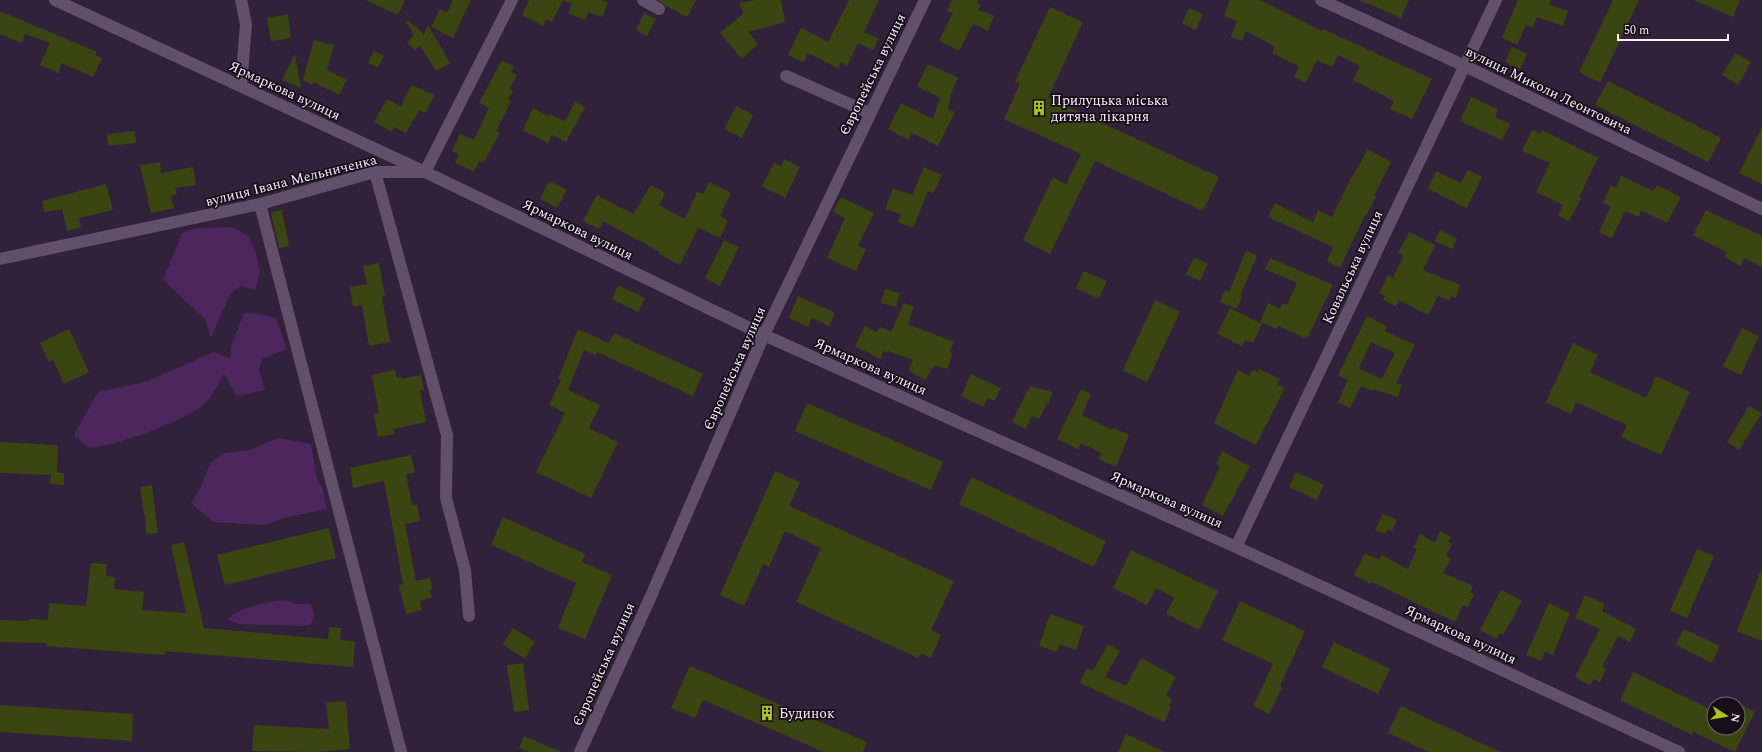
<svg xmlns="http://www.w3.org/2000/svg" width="1762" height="752" font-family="Spectral,serif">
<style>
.green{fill:#4c265c}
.building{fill:#3b4511;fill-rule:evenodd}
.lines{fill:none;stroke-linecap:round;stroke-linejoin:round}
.minor{stroke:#62506b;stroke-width:12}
.labels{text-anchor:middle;stroke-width:3.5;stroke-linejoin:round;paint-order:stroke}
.street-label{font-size:14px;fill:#f8eefe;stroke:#160e19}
.poi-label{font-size:14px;fill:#f8eefe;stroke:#160e19;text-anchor:start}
</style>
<rect width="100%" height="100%" fill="#32213a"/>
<!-- green -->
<g class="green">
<path d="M 233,227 L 249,237 L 256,253 L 260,272 L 255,290 L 241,286 L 230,294 L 211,338 L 205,319 L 163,280 L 182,233 L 197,228 Z"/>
<path d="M 244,313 L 259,314 L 276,318 L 287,349 L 262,359 L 259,369 L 265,390 L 237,396 L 224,374 C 218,383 212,398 203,405 C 180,423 118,445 89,448 L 74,435 L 98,392 L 148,381 L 214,352 L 230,358 L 231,346 Z"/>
<path d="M 278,438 L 311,444 L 317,479 L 323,490 L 327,509 L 284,518 L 264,525 L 213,522 L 191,503 L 201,487 L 210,463 L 225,453 L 250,450 Z"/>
<path d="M 285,600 L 298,604 L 310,603 L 314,613 L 311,625 L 301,626 L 239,624 L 227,619 C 244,605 264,603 285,600 Z"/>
</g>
<!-- building -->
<g class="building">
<path d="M 366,0 L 405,0 L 398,15 Z"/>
<path d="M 453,0 L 471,0 L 453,38 L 431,27 L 440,9 L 447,13 Z"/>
<path d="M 529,0 L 601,0 L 608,3 L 602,17 L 589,12 L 585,20 L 568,13 L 572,4 L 563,0 L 552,22 L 546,19 L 543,26 L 522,15 Z"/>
<path d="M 658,0 L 696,0 L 687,17 L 666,6 Z"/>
<path d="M 755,0 L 781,0 L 785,22 L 748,32 L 758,44 L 742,59 L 720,33 L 743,14 L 739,3 Z"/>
<path d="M 849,0 L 879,0 L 864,32 L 879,39 L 873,50 L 858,43 L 847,66 L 841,62 L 838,68 L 808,53 L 804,62 L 788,55 L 801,28 L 828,42 Z"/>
<path d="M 952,0 L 979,0 L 977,3 L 981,5 L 978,10 L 994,16 L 988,31 L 973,24 L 959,51 L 939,41 L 953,13 L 947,11 Z"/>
<path d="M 1230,0 L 1260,0 L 1322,31 L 1323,29 L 1432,79 L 1412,119 L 1390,109 L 1394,101 L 1353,80 L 1360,66 L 1338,55 L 1332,67 L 1317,60 L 1306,83 L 1294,77 L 1299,66 L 1272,53 L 1275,46 L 1246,31 L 1242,41 L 1231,37 L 1237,21 L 1224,16 Z"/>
<path d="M 1359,0 L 1409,0 L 1401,18 Z"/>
<path d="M 1518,0 L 1551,0 L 1549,4 L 1568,11 L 1563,26 L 1537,17 L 1532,28 L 1526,25 L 1517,45 L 1502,38 Z"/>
<path d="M 1613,0 L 1639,0 L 1600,83 L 1579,72 Z"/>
<path d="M 1694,0 L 1740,0 L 1733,17 Z"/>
<path d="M 1050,7 L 1083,22 L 1048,98 L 1219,177 L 1203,211 L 1095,161 L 1050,254 L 1023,240 L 1053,177 L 1066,184 L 1081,154 L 1004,119 L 1020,84 L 1015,82 Z"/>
<path d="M 1189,8 L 1203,14 L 1196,30 L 1182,23 Z"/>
<path d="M 0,11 L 97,52 L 95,55 L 102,58 L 93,77 L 61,63 L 59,73 L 40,65 L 50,43 L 25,34 L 22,43 L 0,34 Z"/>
<path d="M 644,13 L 656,19 L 647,36 L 636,30 Z"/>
<path d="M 288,14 L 291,38 L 271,41 L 267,18 Z"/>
<path d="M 408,20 L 424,34 L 428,25 L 450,63 L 436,71 L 420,45 L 415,50 L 407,42 L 414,35 L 406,22 Z"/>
<path d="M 314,40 L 334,45 L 327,70 L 347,80 L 339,95 L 314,82 L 312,85 L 303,80 Z"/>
<path d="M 1512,47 L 1527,54 L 1520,69 L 1505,62 Z"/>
<path d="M 374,51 L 384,56 L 378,68 L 368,63 Z"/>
<path d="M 1736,53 L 1751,62 L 1738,85 L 1722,75 Z"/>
<path d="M 295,54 L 301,88 L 282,80 Z"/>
<path d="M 502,60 L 514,66 L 511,72 L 517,75 L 509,89 L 513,91 L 508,99 L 511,101 L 496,131 L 500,132 L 493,146 L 483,163 L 479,161 L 474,172 L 455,163 L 459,155 L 452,151 L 460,134 L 474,140 L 489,108 L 479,103 Z"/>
<path d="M 928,64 L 958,78 L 952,91 L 948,109 L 955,112 L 938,146 L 912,133 L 909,140 L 888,129 L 901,103 L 933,119 L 940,98 L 917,86 Z"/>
<path d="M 1608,81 L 1721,138 L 1708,162 L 1595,105 Z"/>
<path d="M 411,85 L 434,95 L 426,113 L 419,110 L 406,133 L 394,127 L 392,132 L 374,122 L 387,99 L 401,106 Z"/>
<path d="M 1471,97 L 1498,109 L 1495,117 L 1510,124 L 1502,140 L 1460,121 Z"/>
<path d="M 575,102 L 585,107 L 566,142 L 552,135 L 548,143 L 523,130 L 533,108 L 549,116 L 550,114 L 565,121 Z"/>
<path d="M 736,106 L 753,115 L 742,138 L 724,129 Z"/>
<path d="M 1762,127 L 1762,184 L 1739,173 Z"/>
<path d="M 1532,130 L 1540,134 L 1542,130 L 1598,158 L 1579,197 L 1581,198 L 1569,221 L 1558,215 L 1563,205 L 1536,192 L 1550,163 L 1522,151 Z"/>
<path d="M 135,131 L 136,143 L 108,146 L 107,134 Z"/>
<path d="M 1368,149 L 1391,162 L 1374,196 L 1376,197 L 1367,214 L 1366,213 L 1340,268 L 1327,261 L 1333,247 L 1268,217 L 1275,203 L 1313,222 L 1318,210 L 1332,217 L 1348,184 Z"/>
<path d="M 784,159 L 800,167 L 785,198 L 762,186 L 774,163 L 781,166 Z"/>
<path d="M 160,162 L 161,173 L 193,167 L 196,185 L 175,188 L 177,194 L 171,196 L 174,208 L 151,213 L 140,165 Z"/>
<path d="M 924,167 L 942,175 L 933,193 L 928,191 L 913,228 L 898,222 L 901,214 L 885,209 L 893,188 L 912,195 Z"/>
<path d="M 1468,170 L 1482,177 L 1467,208 L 1428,189 L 1436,171 L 1461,183 Z"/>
<path d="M 1621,176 L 1654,191 L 1657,185 L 1681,197 L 1667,223 L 1641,210 L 1639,217 L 1625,211 L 1612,238 L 1599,232 L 1611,206 L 1603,203 L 1611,185 L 1616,188 Z"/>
<path d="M 549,181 L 567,190 L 557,208 L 540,199 Z"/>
<path d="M 709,182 L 731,193 L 720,216 L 728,220 L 720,238 L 698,228 L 680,265 L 659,254 L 660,252 L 603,221 L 599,229 L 583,221 L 597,195 L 633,214 L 651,185 L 665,193 L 659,205 L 685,219 L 697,192 L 703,194 Z"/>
<path d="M 106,184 L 113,210 L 79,218 L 81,227 L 67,231 L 62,209 L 44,212 L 42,201 Z"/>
<path d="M 841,197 L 874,213 L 858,246 L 866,249 L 856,271 L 827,258 L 845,218 L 833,212 Z"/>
<path d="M 282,210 L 289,246 L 279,248 L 271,212 Z"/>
<path d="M 1706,210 L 1762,236 L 1762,267 L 1744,258 L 1740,266 L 1724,257 L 1727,252 L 1693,235 Z"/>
<path d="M 1440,230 L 1457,239 L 1452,249 L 1435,241 Z"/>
<path d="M 1409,232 L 1435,245 L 1423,270 L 1460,285 L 1456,298 L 1451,296 L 1449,300 L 1438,296 L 1428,315 L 1399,300 L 1396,306 L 1383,300 L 1385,296 L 1379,293 L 1388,275 L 1393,278 L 1404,255 L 1398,253 Z"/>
<path d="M 724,240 L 739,247 L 720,286 L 705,278 Z"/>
<path d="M 1246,251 L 1257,256 L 1240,296 L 1242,297 L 1237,309 L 1220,302 L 1225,290 L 1229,292 Z"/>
<path d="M 1194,257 L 1208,264 L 1200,281 L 1186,274 Z"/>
<path d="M 1270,258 L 1333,285 L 1307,339 L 1278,326 L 1277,329 L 1260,322 L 1268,303 L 1280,309 L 1283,303 L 1287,305 L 1297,283 L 1265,269 Z"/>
<path d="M 379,263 L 385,296 L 382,297 L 390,342 L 369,346 L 362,305 L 353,307 L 350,287 L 367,284 L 363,266 Z"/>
<path d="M 1084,271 L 1107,281 L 1099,299 L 1076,288 Z"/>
<path d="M 618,285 L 645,298 L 638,312 L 612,299 Z"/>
<path d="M 885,289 L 900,293 L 896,307 L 881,303 Z"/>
<path d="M 798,296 L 835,313 L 829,326 L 812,318 L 808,327 L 789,318 Z"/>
<path d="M 1155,300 L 1180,312 L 1147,382 L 1123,370 Z"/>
<path d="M 904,303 L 914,307 L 908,324 L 954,342 L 949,352 L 952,353 L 948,369 L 934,365 L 925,380 L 908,370 L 913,360 L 888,351 L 888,353 L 884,351 L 880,359 L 855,346 L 865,326 L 877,332 L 880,327 L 891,332 Z"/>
<path d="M 1230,308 L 1262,324 L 1253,343 L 1245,340 L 1242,346 L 1217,334 Z"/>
<path d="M 1367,316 L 1387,326 L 1385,331 L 1415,345 L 1396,383 L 1402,385 L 1398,397 L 1373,389 L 1372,391 L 1361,386 L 1350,408 L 1338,402 L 1348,380 L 1338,375 ZM 1371,342 L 1395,353 L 1382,379 L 1359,368 Z"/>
<path d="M 1742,328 L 1759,336 L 1741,375 L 1723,366 Z"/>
<path d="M 69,329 L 89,372 L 64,384 L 53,360 L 49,362 L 40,343 Z"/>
<path d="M 578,329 L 609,343 L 614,333 L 703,374 L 693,396 L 597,352 L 596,355 L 584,350 L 568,390 L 600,405 L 589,428 L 618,442 L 591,498 L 536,472 L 565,413 L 549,405 L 561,380 L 558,379 Z"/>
<path d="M 1573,343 L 1598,355 L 1590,372 L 1646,398 L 1656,376 L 1690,392 L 1661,455 L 1621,437 L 1627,425 L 1576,402 L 1571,414 L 1546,402 Z"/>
<path d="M 1259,369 L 1280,379 L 1277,384 L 1285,388 L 1256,445 L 1214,423 L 1238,370 L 1249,376 L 1252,370 L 1258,372 Z"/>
<path d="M 395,370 L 397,378 L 401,377 L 402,379 L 421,375 L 424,390 L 420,390 L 426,422 L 394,429 L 395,434 L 378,437 L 374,414 L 379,413 L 372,375 Z"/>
<path d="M 971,374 L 1001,388 L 994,401 L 988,398 L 983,407 L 961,396 Z"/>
<path d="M 1030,386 L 1052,392 L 1049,404 L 1047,403 L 1039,419 L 1032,416 L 1026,429 L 1012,422 Z"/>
<path d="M 1081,389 L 1091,394 L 1082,415 L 1112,430 L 1113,428 L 1129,435 L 1116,467 L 1099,459 L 1101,453 L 1081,443 L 1078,449 L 1057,439 Z"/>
<path d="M 807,403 L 943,462 L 931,490 L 795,431 Z"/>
<path d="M 1749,406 L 1762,413 L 1739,450 L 1727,442 Z"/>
<path d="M 0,442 L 58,445 L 57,472 L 64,473 L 64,485 L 50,484 L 51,475 L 0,473 Z"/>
<path d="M 1222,451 L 1250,466 L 1223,516 L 1202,505 L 1220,466 L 1216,464 Z"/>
<path d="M 411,455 L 415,473 L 406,474 L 412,505 L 417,504 L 420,521 L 405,524 L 416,581 L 430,578 L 432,589 L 430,590 L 432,597 L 420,601 L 422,610 L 406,614 L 399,585 L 403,584 L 384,481 L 353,488 L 350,468 Z"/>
<path d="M 775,471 L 800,482 L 789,506 L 954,581 L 931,630 L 941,635 L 931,658 L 921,653 L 918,658 L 796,602 L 821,548 L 785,531 L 769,567 L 763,564 L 744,606 L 720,595 Z"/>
<path d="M 1296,472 L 1324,485 L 1317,500 L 1289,487 Z"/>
<path d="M 971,477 L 1106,541 L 1094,567 L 959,504 Z"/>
<path d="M 152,485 L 158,533 L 146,534 L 145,514 L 144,514 L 140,487 Z"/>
<path d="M 1383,514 L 1397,520 L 1392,531 L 1388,529 L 1385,534 L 1375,530 Z"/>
<path d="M 503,517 L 585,554 L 582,562 L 612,575 L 585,639 L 558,628 L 576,583 L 491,545 Z"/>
<path d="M 329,528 L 336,558 L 225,585 L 217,555 Z"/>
<path d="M 1440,531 L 1451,537 L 1448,542 L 1452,544 L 1446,555 L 1451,558 L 1443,573 L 1473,586 L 1470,592 L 1474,594 L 1468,607 L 1463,605 L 1455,622 L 1372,582 L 1371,584 L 1354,575 L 1365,553 L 1379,560 L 1382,555 L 1408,569 L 1417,549 L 1413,547 L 1421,534 L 1435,543 Z"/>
<path d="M 184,542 L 204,628 L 328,639 L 329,627 L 341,628 L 340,640 L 355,641 L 353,667 L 165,651 L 165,655 L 46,646 L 46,643 L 0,642 L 0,620 L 29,621 L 29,619 L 48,620 L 49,603 L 86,606 L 91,563 L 107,564 L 106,576 L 115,577 L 114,589 L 144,592 L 142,610 L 186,613 L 171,545 Z"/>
<path d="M 1697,549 L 1714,556 L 1687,618 L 1670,611 Z"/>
<path d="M 1131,550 L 1218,591 L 1199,630 L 1166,614 L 1174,598 L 1156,588 L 1147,605 L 1113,588 Z"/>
<path d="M 1761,570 L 1762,570 L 1762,641 L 1737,631 Z"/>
<path d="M 1501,590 L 1522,601 L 1503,635 L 1500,633 L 1497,639 L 1480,630 Z"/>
<path d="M 1585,595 L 1605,604 L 1602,611 L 1636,629 L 1630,642 L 1618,636 L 1602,667 L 1606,669 L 1600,682 L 1594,679 L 1590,685 L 1575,677 L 1600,629 L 1575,618 Z"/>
<path d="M 1240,601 L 1305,631 L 1280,686 L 1282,687 L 1269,714 L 1253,706 L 1273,664 L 1222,640 Z"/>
<path d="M 1549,603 L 1570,613 L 1553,655 L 1545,652 L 1541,661 L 1526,655 Z"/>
<path d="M 1050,614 L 1084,626 L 1076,650 L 1060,644 L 1057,652 L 1039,646 Z"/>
<path d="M 513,628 L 535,642 L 525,659 L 503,644 Z"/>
<path d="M 1684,629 L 1720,646 L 1712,663 L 1676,645 Z"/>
<path d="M 1334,642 L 1390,669 L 1378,694 L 1322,667 Z"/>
<path d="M 1108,644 L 1120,651 L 1105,677 L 1126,686 L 1141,658 L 1176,677 L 1166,695 L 1172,699 L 1169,706 L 1171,708 L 1164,722 L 1080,683 L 1086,668 L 1093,671 Z"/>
<path d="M 523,663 L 529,710 L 514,712 L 507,665 Z"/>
<path d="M 690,666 L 867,742 L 863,752 L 824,752 L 703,700 L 695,718 L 671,708 Z"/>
<path d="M 1633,672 L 1714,711 L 1714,728 L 1738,728 L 1738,703 L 1755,712 L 1735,752 L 1694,732 L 1692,735 L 1620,700 Z"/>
<path d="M 346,701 L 350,749 L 316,752 L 252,751 L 254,725 L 329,729 L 326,703 Z"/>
<path d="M 0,705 L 133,714 L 132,741 L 0,732 Z"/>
<path d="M 1401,706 L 1500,752 L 1429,752 L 1388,733 Z"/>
<path d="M 1126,734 L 1165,752 L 1118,752 Z"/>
<path d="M 524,736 L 561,752 L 529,752 L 519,748 Z"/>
</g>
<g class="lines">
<!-- minor -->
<g class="minor">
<path d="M 55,0 L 425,172 L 764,335 L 1236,547 L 1679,752"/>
<path d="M 643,0 L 659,9"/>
<path d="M 1321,0 L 1465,66 L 1762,209"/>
<path d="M 786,76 L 870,113"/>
<path d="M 241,86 L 246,24 L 241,0"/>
<path d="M 375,172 L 447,435 L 446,498 L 465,570 L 469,616"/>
<path d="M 260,204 L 401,752"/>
<path d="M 0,259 L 260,204 L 375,172 L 425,172 L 512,0"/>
<path d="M 1236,547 L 1496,0"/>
<path d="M 580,752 L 651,596 L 764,335 L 925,0"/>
</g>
</g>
<!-- icons -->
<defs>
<symbol id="building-bare" viewBox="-9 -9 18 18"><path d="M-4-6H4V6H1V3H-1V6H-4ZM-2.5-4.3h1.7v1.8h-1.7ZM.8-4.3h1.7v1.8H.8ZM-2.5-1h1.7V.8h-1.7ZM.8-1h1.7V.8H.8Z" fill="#abc614" stroke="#160e19" stroke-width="2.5" paint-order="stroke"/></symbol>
</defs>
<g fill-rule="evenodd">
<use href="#building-bare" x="1028" y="97" width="22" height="22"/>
<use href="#building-bare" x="756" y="702" width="22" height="22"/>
</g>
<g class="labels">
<!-- street labels -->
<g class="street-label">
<text transform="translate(872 74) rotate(-64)" y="5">Європейська вулиця</text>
<text transform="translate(285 90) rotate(25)" y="5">Ярмаркова вулиця</text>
<text transform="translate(1549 90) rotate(26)" y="5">вулиця Миколи Леонтовича</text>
<text transform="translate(291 180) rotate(-14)" y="5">вулиця Івана Мельниченка</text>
<text transform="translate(578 229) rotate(26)" y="5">Ярмаркова вулиця</text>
<text transform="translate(1352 267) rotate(-65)" y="5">Ковальська вулиця</text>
<text transform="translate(871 366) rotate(24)" y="5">Ярмаркова вулиця</text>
<text transform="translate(734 368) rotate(-66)" y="5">Європейська вулиця</text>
<text transform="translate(1167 499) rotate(24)" y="5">Ярмаркова вулиця</text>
<text transform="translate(1461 634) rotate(25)" y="5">Ярмаркова вулиця</text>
<text transform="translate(603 664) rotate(-66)" y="5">Європейська вулиця</text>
</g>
<!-- poi labels -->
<g class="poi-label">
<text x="1051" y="105">Прилуцька міська<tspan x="1051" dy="16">дитяча лікарня</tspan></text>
<text x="779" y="718">Будинок</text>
</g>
</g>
<!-- north arrow -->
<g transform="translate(1726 716) rotate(102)"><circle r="19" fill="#160e19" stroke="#706875"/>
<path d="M0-3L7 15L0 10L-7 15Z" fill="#abc614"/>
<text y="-6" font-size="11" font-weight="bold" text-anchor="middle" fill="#f8eefe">N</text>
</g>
<!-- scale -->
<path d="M1618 34v6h110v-6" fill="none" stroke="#f8eefe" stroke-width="2"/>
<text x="1624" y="34" font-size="12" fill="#f8eefe" stroke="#160e19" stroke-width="3" paint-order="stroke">50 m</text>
</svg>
